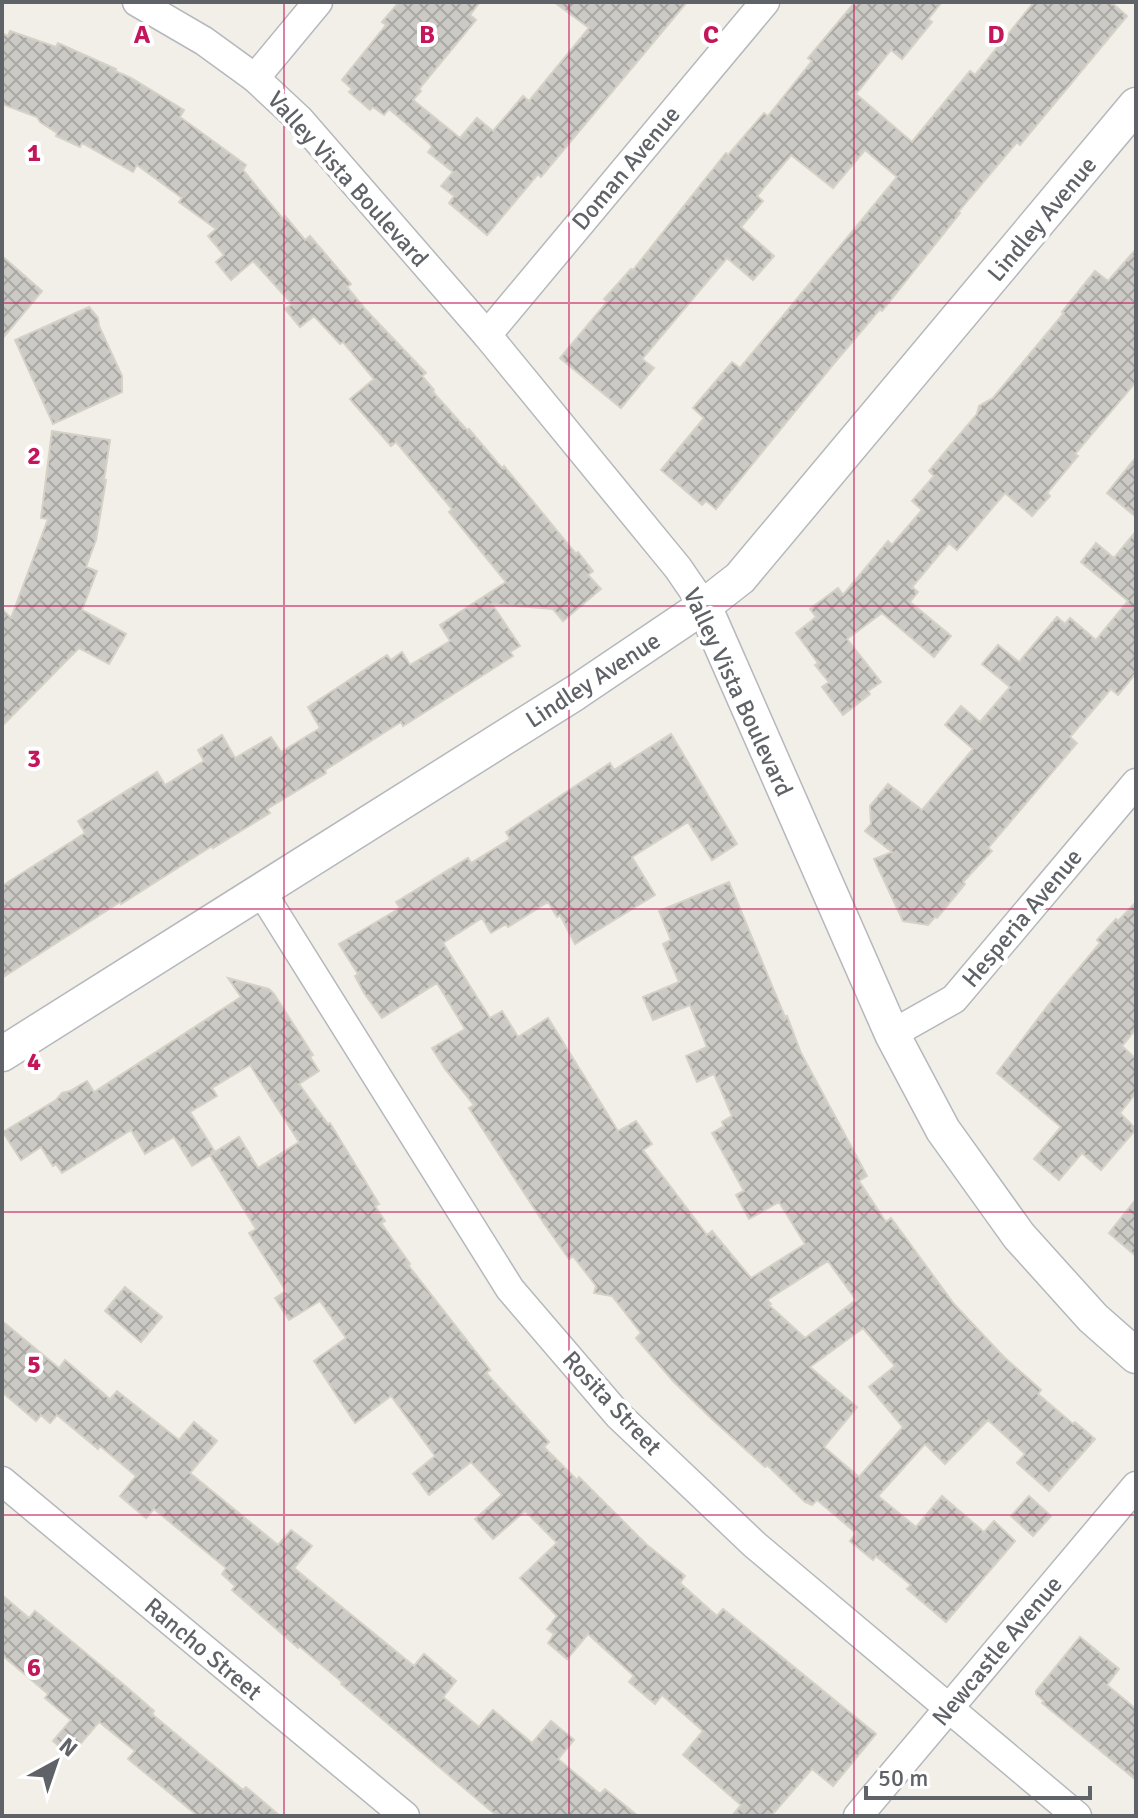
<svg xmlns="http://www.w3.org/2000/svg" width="1138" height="1818" font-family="Signika,sans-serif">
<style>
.building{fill:url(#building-cross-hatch);stroke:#d6d1c6;stroke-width:2;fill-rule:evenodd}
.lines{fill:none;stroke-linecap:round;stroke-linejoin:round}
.minor-casing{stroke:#b5b8bc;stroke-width:31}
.tertiary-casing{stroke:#b5b8bc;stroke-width:37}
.minor{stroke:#fff;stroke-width:28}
.tertiary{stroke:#fff;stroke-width:34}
.grid{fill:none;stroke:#c2185b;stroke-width:2;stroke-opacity:0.55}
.labels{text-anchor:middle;stroke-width:8;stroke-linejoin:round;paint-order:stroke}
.street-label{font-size:24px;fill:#5f6368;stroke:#fff}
.grid-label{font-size:26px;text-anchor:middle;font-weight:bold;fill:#c2185b;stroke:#fff;stroke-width:8;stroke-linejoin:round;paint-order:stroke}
</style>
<defs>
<pattern id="building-cross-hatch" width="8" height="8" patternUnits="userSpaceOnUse" patternTransform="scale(2)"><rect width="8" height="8" fill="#cccac5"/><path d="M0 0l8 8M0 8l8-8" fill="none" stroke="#a9a8a4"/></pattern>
</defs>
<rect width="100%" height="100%" fill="#f1efe8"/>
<!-- building -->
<g class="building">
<path d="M 399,2 L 480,2 L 470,15 L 476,20 L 419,89 L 421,91 L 413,100 L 460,138 L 477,118 L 493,131 L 523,96 L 529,101 L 589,28 L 554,2 L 687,2 L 541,177 L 538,174 L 487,235 L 449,203 L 454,196 L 441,186 L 453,172 L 428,152 L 432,147 L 429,143 L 389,109 L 384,115 L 373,107 L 370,110 L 349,92 L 352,89 L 342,80 L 386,25 L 382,22 Z"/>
<path d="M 855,2 L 942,2 L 928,19 L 932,22 L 902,59 L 891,50 L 856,94 L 912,142 L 970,71 L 975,75 L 1034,2 L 1111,2 L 1127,16 L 1020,145 L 1017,142 L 958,212 L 960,213 L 882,311 L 880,309 L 831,367 L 716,509 L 706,501 L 702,505 L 661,470 L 704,418 L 693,408 L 732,362 L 740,368 L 897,177 L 865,150 L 833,188 L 791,155 L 757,196 L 763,201 L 741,227 L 774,256 L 753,280 L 727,258 L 642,359 L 654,368 L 621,408 L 560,358 L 607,302 L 604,299 L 631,269 L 633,270 L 726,153 L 728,155 L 764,113 L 768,116 L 812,61 L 808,58 Z"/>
<path d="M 10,31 L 56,47 L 58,43 L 116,69 L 115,71 L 131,78 L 184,110 L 180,117 L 246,165 L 243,170 L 283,219 L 285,216 L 305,240 L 310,236 L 351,284 L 347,287 L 365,309 L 426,373 L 422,376 L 434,390 L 433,392 L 468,431 L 469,429 L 502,468 L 504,466 L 576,554 L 578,552 L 593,571 L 588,575 L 601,589 L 563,621 L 553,609 L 492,604 L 520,646 L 510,652 L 513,656 L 403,726 L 401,722 L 325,770 L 326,773 L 267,809 L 270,813 L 213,848 L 212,846 L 121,904 L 120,902 L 2,978 L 2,886 L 85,833 L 78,821 L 157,772 L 165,785 L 204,761 L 198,750 L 222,735 L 235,758 L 271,737 L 281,752 L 320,728 L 308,707 L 387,655 L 391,660 L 402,652 L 410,665 L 450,641 L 440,625 L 506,582 L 449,512 L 452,509 L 396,442 L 391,446 L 350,399 L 374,379 L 343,342 L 340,344 L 314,316 L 300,327 L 285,309 L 292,304 L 253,261 L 231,280 L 216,262 L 224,255 L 208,236 L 216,229 L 179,202 L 182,198 L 137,165 L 133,172 L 82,143 L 80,147 L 56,136 L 57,133 L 40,122 L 37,117 L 2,104 L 2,33 L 8,36 Z"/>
<path d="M 1136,249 L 1136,382 L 1075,454 L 1078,456 L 1047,493 L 1050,496 L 1032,516 L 1005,493 L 957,550 L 949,543 L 912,587 L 918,592 L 910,602 L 951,636 L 934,657 L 882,613 L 847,639 L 881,682 L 868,691 L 870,694 L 843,715 L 822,687 L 829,682 L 815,665 L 818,663 L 796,633 L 816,617 L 810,609 L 838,588 L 843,595 L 888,541 L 892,545 L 922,510 L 912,501 L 934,476 L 929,471 L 977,414 L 979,406 L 993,398 L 1064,313 L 1062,312 L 1095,271 L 1108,281 Z"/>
<path d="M 2,256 L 42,291 L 2,339 Z"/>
<path d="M 89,307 L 98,318 L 99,326 L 122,376 L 122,392 L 53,424 L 15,340 Z"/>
<path d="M 52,431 L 110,440 L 104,480 L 106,480 L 96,540 L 86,567 L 97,571 L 82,610 L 126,634 L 109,664 L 79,648 L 2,726 L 2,609 L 11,618 L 48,519 L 41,518 Z"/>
<path d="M 1136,457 L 1136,517 L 1107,493 Z"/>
<path d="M 1136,531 L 1136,673 L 1118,695 L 1111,689 L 1070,737 L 1077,743 L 988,848 L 992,851 L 963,882 L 965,884 L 937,918 L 935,917 L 928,925 L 903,921 L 874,859 L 892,852 L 865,831 L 871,824 L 870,806 L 888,784 L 922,810 L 973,749 L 945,725 L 961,706 L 980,722 L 1010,687 L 982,664 L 998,645 L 1019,662 L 1057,617 L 1065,624 L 1070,618 L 1096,640 L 1128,601 L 1081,562 L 1096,543 L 1114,558 Z"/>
<path d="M 671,734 L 737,844 L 712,860 L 688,822 L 632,857 L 655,895 L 575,944 L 560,915 L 557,917 L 548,902 L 508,927 L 506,924 L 491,933 L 482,918 L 443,943 L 490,1018 L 502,1011 L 518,1037 L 548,1018 L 618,1131 L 636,1121 L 652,1144 L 643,1150 L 707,1235 L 712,1231 L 751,1278 L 805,1244 L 779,1202 L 749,1219 L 736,1195 L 744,1191 L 712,1133 L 724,1126 L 722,1122 L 732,1116 L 714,1074 L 697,1082 L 686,1056 L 707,1047 L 690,1005 L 653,1020 L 643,997 L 679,982 L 663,944 L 671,940 L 659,911 L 729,882 L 785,1017 L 787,1016 L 801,1053 L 867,1176 L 859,1181 L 886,1222 L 891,1218 L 954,1304 L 1004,1357 L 1041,1390 L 1038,1394 L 1073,1424 L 1075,1422 L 1095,1439 L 1049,1491 L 1017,1463 L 1025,1454 L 988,1420 L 945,1464 L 925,1444 L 878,1496 L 916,1527 L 942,1496 L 984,1532 L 994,1521 L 1015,1541 L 946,1622 L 907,1589 L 911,1585 L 876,1556 L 873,1560 L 850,1541 L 856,1533 L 817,1500 L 812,1505 L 805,1502 L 767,1465 L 765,1467 L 713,1420 L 673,1381 L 636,1338 L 641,1333 L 612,1296 L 594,1293 L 596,1286 L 573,1256 L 569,1259 L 543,1222 L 469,1108 L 474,1105 L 445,1069 L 432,1048 L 465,1029 L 437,983 L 382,1018 L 364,993 L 355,976 L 358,974 L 339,944 L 400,908 L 396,902 L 468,858 L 471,863 L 510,839 L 506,832 L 610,763 L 614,770 ZM 828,1261 L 856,1300 L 805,1338 L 769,1305 L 771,1304 L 767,1300 ZM 863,1328 L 895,1366 L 869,1387 L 903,1427 L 859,1477 L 824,1447 L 857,1407 L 810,1367 Z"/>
<path d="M 1136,902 L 1136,1029 L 1122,1046 L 1136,1059 L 1136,1093 L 1120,1113 L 1136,1129 L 1101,1170 L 1082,1153 L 1059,1180 L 1034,1159 L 1061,1127 L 997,1073 L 1049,1004 L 1100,943 L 1097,940 L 1116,919 L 1118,921 Z"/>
<path d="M 228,978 L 269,989 L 274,994 L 313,1055 L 310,1057 L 319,1071 L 299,1084 L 328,1124 L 330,1123 L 379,1204 L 375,1206 L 385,1221 L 381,1223 L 410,1264 L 408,1265 L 490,1370 L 486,1373 L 549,1442 L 544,1447 L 577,1480 L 579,1477 L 646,1544 L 685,1576 L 680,1583 L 717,1616 L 723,1609 L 876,1734 L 833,1786 L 812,1769 L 771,1816 L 732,1816 L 741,1805 L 683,1755 L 703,1731 L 662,1695 L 655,1704 L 629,1682 L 634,1676 L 588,1634 L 567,1659 L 548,1643 L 554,1634 L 547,1629 L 557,1616 L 520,1578 L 557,1543 L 525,1511 L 493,1539 L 475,1519 L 502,1495 L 471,1462 L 429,1495 L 413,1474 L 435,1456 L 391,1396 L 355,1423 L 314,1361 L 346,1338 L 320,1301 L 289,1320 L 275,1298 L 286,1291 L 249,1233 L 256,1229 L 210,1155 L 239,1137 L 258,1168 L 299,1142 L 250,1065 L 212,1088 L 217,1096 L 190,1112 L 215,1152 L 192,1166 L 174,1137 L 145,1154 L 131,1130 L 62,1173 L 56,1164 L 53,1166 L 41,1147 L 21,1160 L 3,1132 L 56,1100 L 62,1093 L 70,1091 L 87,1081 L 94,1092 L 241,997 Z"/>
<path d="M 1136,1199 L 1136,1256 L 1109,1233 Z"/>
<path d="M 125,1287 L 162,1317 L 141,1342 L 105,1311 Z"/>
<path d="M 2,1321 L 59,1368 L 65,1360 L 110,1399 L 117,1391 L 179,1440 L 194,1422 L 217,1441 L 190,1473 L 278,1545 L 291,1530 L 312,1546 L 294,1568 L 414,1666 L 424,1654 L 456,1681 L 443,1697 L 479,1727 L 493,1710 L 532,1743 L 551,1721 L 574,1740 L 558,1759 L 600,1794 L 605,1789 L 638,1816 L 497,1816 L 341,1684 L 342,1682 L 299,1646 L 298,1648 L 232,1590 L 235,1586 L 222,1574 L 226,1568 L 154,1509 L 146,1518 L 120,1496 L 136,1476 L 100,1446 L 98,1449 L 57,1415 L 50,1423 L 41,1415 L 36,1421 L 2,1392 Z"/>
<path d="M 1029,1496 L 1051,1516 L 1033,1536 L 1011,1516 Z"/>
<path d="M 2,1595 L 29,1618 L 35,1611 L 123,1684 L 154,1711 L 152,1714 L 202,1756 L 243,1790 L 246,1787 L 280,1816 L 198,1816 L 128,1759 L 135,1751 L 99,1722 L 70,1756 L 53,1741 L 71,1720 L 45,1698 L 48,1694 L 2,1655 Z"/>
<path d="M 1080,1637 L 1119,1669 L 1107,1685 L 1136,1709 L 1136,1780 L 1042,1703 L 1044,1701 L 1036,1694 L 1036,1691 Z"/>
</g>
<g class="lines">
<defs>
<g id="minor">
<path d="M 137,2 L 204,41 L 255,78 L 299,119 L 487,335 L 678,568 L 704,606"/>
<path d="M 255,78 L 318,2"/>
<path d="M 487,335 L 765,2"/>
<path d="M 261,891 L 510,1289 L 618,1415 L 755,1545 L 1077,1816"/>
<path d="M 892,1034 L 954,999 L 1136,783"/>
<path d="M 2,1481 L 405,1816"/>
<path d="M 858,1816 L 1136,1486"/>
</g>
<g id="tertiary">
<path d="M 704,606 L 892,1034 L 943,1130 L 1019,1236 L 1093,1318 L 1136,1356"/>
<path d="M 2,1054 L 575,693 L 704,606 L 740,578 L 1136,105"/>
</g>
</defs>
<!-- minor casing -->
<use href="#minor" class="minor-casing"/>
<!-- tertiary casing -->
<use href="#tertiary" class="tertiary-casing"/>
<!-- minor -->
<use href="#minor" class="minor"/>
<!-- tertiary -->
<use href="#tertiary" class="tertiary"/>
</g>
<!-- grid -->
<path class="grid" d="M 284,2 L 284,1816M 569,2 L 569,1816M 854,2 L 854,1816M 2,303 L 1136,303M 2,606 L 1136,606M 2,909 L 1136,909M 2,1212 L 1136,1212M 2,1515 L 1136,1515"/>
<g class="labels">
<!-- street labels -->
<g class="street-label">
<text transform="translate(626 168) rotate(-50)" y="8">Doman Avenue</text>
<text transform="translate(348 179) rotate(48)" y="8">Valley Vista Boulevard</text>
<text transform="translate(1042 219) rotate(-50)" y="8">Lindley Avenue</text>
<text transform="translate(593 680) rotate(-33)" y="8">Lindley Avenue</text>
<text transform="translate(738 692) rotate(65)" y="8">Valley Vista Boulevard</text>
<text transform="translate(1022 918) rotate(-50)" y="8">Hesperia Avenue</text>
<text transform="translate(612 1403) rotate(47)" y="8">Rosita Street</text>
<text transform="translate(203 1649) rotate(40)" y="8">Rancho Street</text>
<text transform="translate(997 1651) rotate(-50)" y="8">Newcastle Avenue</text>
</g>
</g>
<g class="grid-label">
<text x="142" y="43">A</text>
<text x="427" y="43">B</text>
<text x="711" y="43">C</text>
<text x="996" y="43">D</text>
<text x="34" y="161">1</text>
<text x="34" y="464">2</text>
<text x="34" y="767">3</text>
<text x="34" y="1070">4</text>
<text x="34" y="1373">5</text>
<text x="34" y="1676">6</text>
</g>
<!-- border -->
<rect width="1138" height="1818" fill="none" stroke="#5f6368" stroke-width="8"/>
<!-- north arrow -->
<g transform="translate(56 1762) rotate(40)" stroke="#ffffff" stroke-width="6" paint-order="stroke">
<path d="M0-6L14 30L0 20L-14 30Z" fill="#5f6368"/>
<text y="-12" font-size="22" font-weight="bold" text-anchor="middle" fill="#5f6368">N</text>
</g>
<!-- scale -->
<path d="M866 1786v12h224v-12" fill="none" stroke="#5f6368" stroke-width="4"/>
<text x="878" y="1786" font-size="24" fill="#5f6368" stroke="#ffffff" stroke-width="6" paint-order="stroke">50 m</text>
</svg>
